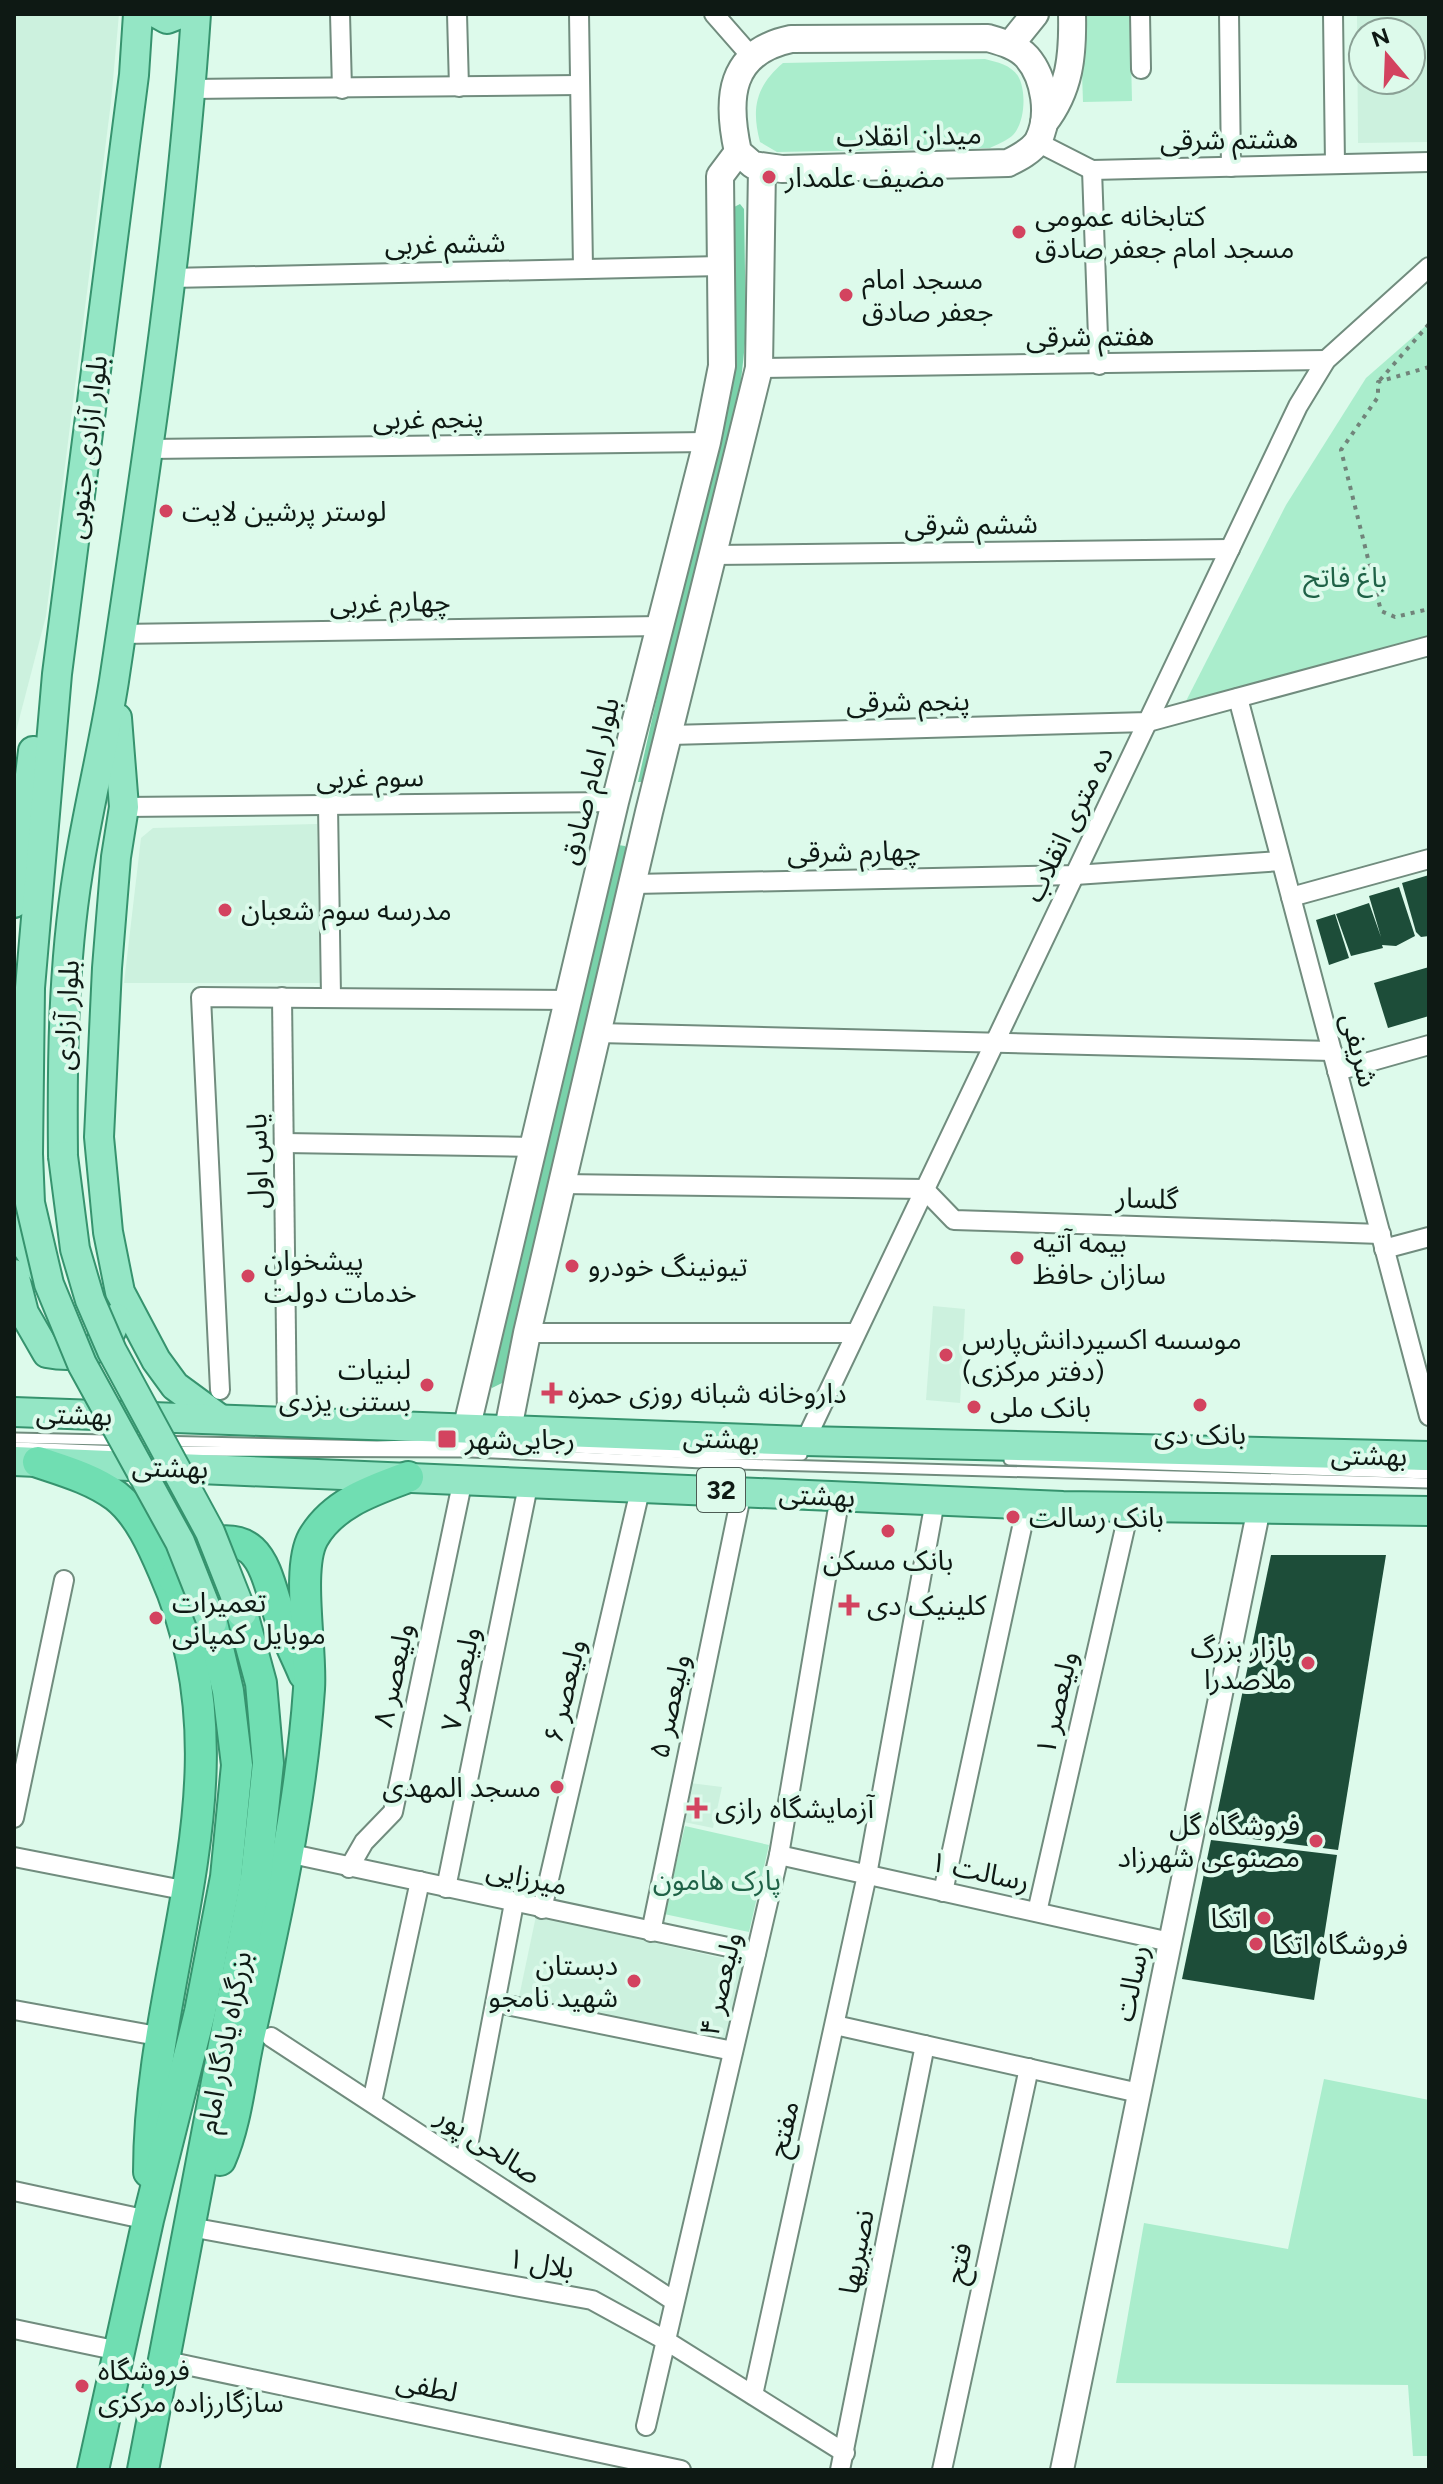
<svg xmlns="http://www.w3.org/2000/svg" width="1443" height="2484" font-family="Figtree,'Noto Sans Arabic',sans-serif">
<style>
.built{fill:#ccf1de;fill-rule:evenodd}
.green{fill:#aaedcc}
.forest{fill:#79d2aa}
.building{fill:#1d4d39}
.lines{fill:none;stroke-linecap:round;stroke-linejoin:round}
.service-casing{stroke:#718c7e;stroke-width:13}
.minor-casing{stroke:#718c7e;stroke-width:22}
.tertiary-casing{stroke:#718c7e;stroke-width:26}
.secondary-casing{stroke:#718c7e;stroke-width:30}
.primary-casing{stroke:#36936e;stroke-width:32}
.trunk-casing{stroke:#36936e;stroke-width:34}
.path{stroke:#71847a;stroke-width:4;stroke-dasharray:4 6;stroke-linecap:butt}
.service{stroke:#fff;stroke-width:9}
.minor{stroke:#fff;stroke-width:18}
.tertiary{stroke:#fff;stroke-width:22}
.secondary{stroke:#fff;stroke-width:26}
.primary{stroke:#94e6c5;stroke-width:28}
.trunk{stroke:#70deb2;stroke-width:30}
.primary-bridge-casing{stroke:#36936e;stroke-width:32;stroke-linecap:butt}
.primary-bridge{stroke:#94e6c5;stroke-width:28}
.poi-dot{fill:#d3435f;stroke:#ddfaeb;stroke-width:3}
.labels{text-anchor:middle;stroke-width:8;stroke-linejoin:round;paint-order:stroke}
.shield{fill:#ddfaeb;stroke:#4c5c54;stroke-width:2}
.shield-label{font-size:26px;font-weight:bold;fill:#0e1914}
.street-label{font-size:28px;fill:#0e1914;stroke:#ddfaeb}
.poi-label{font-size:28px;fill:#0e1914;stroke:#ddfaeb;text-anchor:start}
.park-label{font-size:28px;fill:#1f6247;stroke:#ddfaeb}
</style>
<rect width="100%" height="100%" fill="#ddfaeb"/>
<!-- built -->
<g class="built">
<path d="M 14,14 L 119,14 L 111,102 L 46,616 L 14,739 Z"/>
<path d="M 1357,14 L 1429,14 L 1429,142 L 1358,143 ZM 1363,32 L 1411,32 L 1411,80 L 1363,80 Z"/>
<path d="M 317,824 L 320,983 L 124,983 L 141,838 L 153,828 Z"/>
<path d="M 933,1306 L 965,1309 L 960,1403 L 926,1400 Z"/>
<path d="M 682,1782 L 722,1787 L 713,1828 L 674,1820 Z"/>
<path d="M 536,1916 L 748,1964 L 733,2043 L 519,1997 Z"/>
</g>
<!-- green -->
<g class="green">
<path d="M 1080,14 L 1130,14 L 1132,101 L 1083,102 Z"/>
<path d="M 985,59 C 997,62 1011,65 1018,76 C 1027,91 1025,124 1012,136 C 1006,141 996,145 990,148 L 777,152 L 760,142 C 751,108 756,86 783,63 Z"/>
<path d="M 1429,323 L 1429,643 L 1184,705 L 1286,505 L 1366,378 Z"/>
<path d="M 685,1826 L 769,1845 L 749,1932 L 664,1914 Z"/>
<path d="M 1324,2079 L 1429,2100 L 1429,2456 L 1413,2456 L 1408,2385 L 1116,2383 L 1144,2223 L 1288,2249 Z"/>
</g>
<!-- forest -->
<g class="forest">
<path d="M 740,204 L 744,209 L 746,334 L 740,390 L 647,782 L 638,782 L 696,523 L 734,376 L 732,213 L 734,207 Z"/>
<path d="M 618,845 L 625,846 L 627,849 L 504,1382 L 492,1388 L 488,1383 Z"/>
</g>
<!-- building -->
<g class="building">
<path d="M 1429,875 L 1429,936 L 1421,937 L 1416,932 L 1402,883 Z"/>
<path d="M 1399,887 L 1415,936 L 1396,946 L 1382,945 L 1383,948 L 1351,956 L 1336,914 L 1369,903 L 1381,937 L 1369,896 Z"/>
<path d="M 1335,914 L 1349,958 L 1329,965 L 1316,920 Z"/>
<path d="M 1429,967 L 1429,1016 L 1388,1028 L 1374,983 Z"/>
<path d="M 1271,1555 L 1386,1555 L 1338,1850 L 1213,1834 Z"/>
<path d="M 1211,1840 L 1337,1855 L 1314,2000 L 1182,1979 Z"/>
</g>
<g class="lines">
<defs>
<g id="service">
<path d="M 14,1438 L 377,1446 L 480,1443 L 711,1455 L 802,1455"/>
<path d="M 14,1447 L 123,1451"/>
<path d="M 137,1451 L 471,1452 L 703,1463 L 1429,1483"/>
<path d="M 1009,1460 L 1429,1474"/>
</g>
<g id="minor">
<path d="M 340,14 L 342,89"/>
<path d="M 457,14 L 459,87"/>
<path d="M 579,14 L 583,268"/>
<path d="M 714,14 L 750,55"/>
<path d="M 1140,14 L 1141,69"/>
<path d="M 1229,14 L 1231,167"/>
<path d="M 1333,14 L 1335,164"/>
<path d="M 191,89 L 579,85"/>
<path d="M 1037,142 L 1092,170 L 1429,162"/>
<path d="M 1092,170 L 1099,365"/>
<path d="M 170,278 L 721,266"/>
<path d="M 759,368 L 1326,360"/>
<path d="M 149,449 L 707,442"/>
<path d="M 712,555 L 1230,549"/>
<path d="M 120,634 L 661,626"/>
<path d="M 1238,698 L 1429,1416"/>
<path d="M 670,735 L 1148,722 L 1429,646"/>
<path d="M 328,806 L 331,996"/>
<path d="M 124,807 L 615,802"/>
<path d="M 634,884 L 1075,875 L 1281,861"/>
<path d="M 1291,897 L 1429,859"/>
<path d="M 282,997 L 287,1421"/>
<path d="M 598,1033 L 1332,1051"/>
<path d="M 1337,1071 L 1429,1045"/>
<path d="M 284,1143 L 535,1147"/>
<path d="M 562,1184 L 924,1189"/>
<path d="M 924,1189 L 954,1220 L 1381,1234"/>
<path d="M 1384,1249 L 1429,1237"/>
<path d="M 527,1333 L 855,1333"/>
<path d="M 220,1390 L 201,997 L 570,1000"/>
<path d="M 805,1441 L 1298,406 L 1326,360 L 1429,267"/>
<path d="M 14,1818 L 64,1580"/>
<path d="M 287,1853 L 756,1953"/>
<path d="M 779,1855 L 1170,1942"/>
<path d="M 14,1857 L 188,1891"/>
<path d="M 349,1868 L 364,1842 L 393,1812 L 463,1479"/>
<path d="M 446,1888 L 529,1481"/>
<path d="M 943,1892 L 1027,1504"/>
<path d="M 542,1909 L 641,1486"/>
<path d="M 1037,1912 L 1130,1506"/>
<path d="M 651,1932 L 742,1491"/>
<path d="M 497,2003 L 733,2051"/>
<path d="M 14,2010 L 163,2037"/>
<path d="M 835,2025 L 1139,2093"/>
<path d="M 271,2037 L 674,2301"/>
<path d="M 372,2102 L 420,1881"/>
<path d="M 465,2162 L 514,1903"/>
<path d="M 14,2191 L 148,2220"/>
<path d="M 190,2227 L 592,2300 L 665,2340 L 845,2453"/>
<path d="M 14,2329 L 119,2351"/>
<path d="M 162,2360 L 681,2470"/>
<path d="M 753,2395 L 867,1875 L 935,1501"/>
<path d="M 646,2426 L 779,1855 L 840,1496"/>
<path d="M 840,2470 L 925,2045"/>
<path d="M 942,2470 L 1029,2068"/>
</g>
<path id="tertiary" d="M 1062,2470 L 1259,1508"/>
<g id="secondary">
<path d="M 988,38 C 1002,42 1017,46 1027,57 C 1045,78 1051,116 1038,141 C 1032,151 1018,158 1008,163 L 782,169 L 753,165 L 738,152 C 726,98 729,52 791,39 Z"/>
<path d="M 1010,45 L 1035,14"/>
<path d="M 1044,123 C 1070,90 1073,55 1072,14"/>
<path d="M 467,1426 L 615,802 L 707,442 L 722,366 L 720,176 L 738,152"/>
<path d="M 508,1429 L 527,1333 L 649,812 L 759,368 L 762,167"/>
</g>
<g id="primary">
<path d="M 158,14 L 167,19 L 180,14"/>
<path d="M 117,718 L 124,807 L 116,857 L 107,968 L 99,1137 L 108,1232 L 120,1292 L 156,1360 L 175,1386 L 220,1419"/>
<path d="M 14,903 L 33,751"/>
<path d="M 28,1154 L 30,988 L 57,674 L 134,75 L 138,14"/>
<path d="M 63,1156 C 62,1061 63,966 78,872 C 88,808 104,745 114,681 C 147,460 181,238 196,14"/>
<path d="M 14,1227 L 46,1277"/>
<path d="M 14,1274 L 24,1313 L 47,1353 C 78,1359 107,1353 116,1318"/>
<path d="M 14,1412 L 805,1441 L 1429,1456"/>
<path d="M 14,1461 L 1063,1506 L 1429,1511"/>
</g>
<g id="trunk">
<path d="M 38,1462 C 65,1471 93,1479 116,1496 C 139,1514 153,1546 164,1572 C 255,1776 149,1965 149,2172"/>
<path d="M 174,1579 L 193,1548 C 263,1523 264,1570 282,1623 C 288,1640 297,1657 304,1674"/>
<path d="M 220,2160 C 236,2124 240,2079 248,2042 C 274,1926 301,1807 309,1689 C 312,1650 296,1569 313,1538 C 333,1503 373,1490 408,1477"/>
<path d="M 93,2470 L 148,2220 L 200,2012 L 226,1877 L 237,1765 L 228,1691 L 212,1623"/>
<path d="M 143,2470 L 256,1877 L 268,1763 L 261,1683 L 242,1613"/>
</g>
</defs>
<!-- service casing -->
<use href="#service" class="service-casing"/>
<!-- minor casing -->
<use href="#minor" class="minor-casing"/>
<!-- tertiary casing -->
<use href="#tertiary" class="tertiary-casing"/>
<!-- secondary casing -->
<use href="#secondary" class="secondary-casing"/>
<!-- primary casing -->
<use href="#primary" class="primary-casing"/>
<!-- trunk casing -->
<use href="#trunk" class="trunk-casing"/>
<!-- path -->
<g class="path">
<path d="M 1429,367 L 1378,382 L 1378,397 L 1341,450 L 1381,611 L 1395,617 L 1429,609"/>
<path d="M 1380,380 L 1429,324"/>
</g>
<!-- service -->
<use href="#service" class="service"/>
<!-- minor -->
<use href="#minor" class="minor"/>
<!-- tertiary -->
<use href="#tertiary" class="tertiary"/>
<!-- secondary -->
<use href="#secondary" class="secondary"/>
<!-- primary -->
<use href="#primary" class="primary"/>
<!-- trunk -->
<use href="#trunk" class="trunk"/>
<defs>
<g id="primary-bridge">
<path d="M 28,1154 L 30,1203 L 49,1284 L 82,1364 L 180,1542 L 212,1623"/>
<path d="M 63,1156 L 75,1249 L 90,1300 L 112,1351 L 210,1532 L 242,1613"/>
</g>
</defs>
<!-- primary-bridge casing -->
<use href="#primary-bridge" class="primary-bridge-casing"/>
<!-- primary-bridge -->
<use href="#primary-bridge" class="primary-bridge"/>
</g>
<!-- markers -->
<g class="poi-dot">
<circle cx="769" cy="177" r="8"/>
<circle cx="1019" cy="232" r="8"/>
<circle cx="846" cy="295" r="8"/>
<circle cx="166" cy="511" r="8"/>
<circle cx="225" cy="910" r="8"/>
<circle cx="1017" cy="1258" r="8"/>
<circle cx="572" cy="1266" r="8"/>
<circle cx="248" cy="1276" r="8"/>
<circle cx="946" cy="1355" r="8"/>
<circle cx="427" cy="1385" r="8"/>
<path d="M548 1381h8v8h8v8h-8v8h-8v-8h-8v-8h8z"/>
<circle cx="1200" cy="1405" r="8"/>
<circle cx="974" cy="1407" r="8"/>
<rect x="437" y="1429" width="20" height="20" rx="4"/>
<circle cx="1013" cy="1517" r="8"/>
<circle cx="888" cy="1531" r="8"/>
<path d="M845 1593h8v8h8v8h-8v8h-8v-8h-8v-8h8z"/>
<circle cx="156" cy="1618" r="8"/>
<circle cx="1308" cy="1663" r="8"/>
<circle cx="557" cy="1787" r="8"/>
<path d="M693 1796h8v8h8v8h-8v8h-8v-8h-8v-8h8z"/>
<circle cx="1316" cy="1841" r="8"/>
<circle cx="1264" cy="1918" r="8"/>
<circle cx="1256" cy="1944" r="8"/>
<circle cx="634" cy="1981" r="8"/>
<circle cx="82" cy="2386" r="8"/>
</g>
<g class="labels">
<!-- shield labels -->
<rect class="shield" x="697" y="1468" width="48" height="44" rx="6"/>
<g class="shield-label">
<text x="721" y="1499">32</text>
</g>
<!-- street labels -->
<g class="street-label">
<text transform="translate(909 135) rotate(-1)" y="10">میدان انقلاب</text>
<text transform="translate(1229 139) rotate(-1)" y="10">هشتم شرقی</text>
<text transform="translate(445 243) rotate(-1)" y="10">ششم غربی</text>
<text transform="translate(1090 336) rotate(-1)" y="10">هفتم شرقی</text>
<text transform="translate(428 418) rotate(-1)" y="10">پنجم غربی</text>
<text transform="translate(86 447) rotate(-83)" y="10">بلوار آزادی جنوبی</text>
<text transform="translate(971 524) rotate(-1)" y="10">ششم شرقی</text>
<text transform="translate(390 602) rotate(-1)" y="10">چهارم غربی</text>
<text transform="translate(908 701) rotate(-1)" y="10">پنجم شرقی</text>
<text transform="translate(370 777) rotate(-1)" y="10">سوم غربی</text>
<text transform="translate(589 781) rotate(-76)" y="10">بلوار امام صادق</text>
<text transform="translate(1068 824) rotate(-64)" y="10">ده متری انقلاب</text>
<text transform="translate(854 851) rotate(-1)" y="10">چهارم شرقی</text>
<text transform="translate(66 1015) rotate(-87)" y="10">بلوار آزادی</text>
<text transform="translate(1360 1050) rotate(75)" y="10">شریفی</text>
<text transform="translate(257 1161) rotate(-91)" y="10">یاس اول</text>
<text transform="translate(1147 1198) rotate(2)" y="10">گلسار</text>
<text transform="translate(74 1414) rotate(2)" y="10">بهشتى</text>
<text transform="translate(721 1438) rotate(2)" y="10">بهشتى</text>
<text transform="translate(1369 1455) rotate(1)" y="10">بهشتى</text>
<text transform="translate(170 1467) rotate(2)" y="10">بهشتی</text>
<text transform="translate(817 1495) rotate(3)" y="10">بهشتی</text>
<text transform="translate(393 1675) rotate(-78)" y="10">ولیعصر ۸</text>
<text transform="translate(460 1679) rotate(-79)" y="10">ولیعصر ۷</text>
<text transform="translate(564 1691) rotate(-77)" y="10">ولیعصر ۶</text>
<text transform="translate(1056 1703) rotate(-77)" y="10">ولیعصر ۱</text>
<text transform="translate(669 1706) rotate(-78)" y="10">ولیعصر ۵</text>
<text transform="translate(980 1871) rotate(12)" y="10">رسالت ۱</text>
<text transform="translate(527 1877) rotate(12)" y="10">میرزایی</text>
<text transform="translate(1131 1983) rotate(-78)" y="10">رسالت</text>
<text transform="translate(720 1984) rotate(-77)" y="10">ولیعصر ۴</text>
<text transform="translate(224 2042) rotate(-79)" y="10">بزرگراه یادگار امام</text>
<text transform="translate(783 2129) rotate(-77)" y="10">مفتح</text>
<text transform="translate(489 2145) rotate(33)" y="10">صالحی پور</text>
<text transform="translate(856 2252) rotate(-79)" y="10">نصیریها</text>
<text transform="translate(541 2263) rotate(10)" y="10">بلال ۱</text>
<text transform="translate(958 2263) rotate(-78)" y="10">فتح</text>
<text transform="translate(427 2386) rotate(12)" y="10">لطفی</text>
</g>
<!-- poi labels -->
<g class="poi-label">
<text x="785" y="187">مضیف علمدار</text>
<text x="1035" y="226">کتابخانه عمومی<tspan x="1035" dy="32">مسجد امام جعفر صادق</tspan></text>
<text x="862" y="289">مسجد امام<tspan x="862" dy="32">جعفر صادق</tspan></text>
<text x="182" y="521">لوستر پرشين لايت</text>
<text x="241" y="920">مدرسه سوم شعبان</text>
<text x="1033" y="1252">بیمه آتیه<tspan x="1033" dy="32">سازان حافظ</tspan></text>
<text x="264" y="1270">پیشخوان<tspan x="264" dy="32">خدمات دولت</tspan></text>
<text x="588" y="1276">تیونینگ خودرو</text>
<text x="962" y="1349">موسسه اکسیردانش‌پارس<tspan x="962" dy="32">(دفتر مرکزی)</tspan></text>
<text x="411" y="1379" text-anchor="end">لبنیات<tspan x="411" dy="32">بستنی یزدی</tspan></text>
<text x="568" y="1403">داروخانه شبانه روزی حمزه</text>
<text x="990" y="1417">بانک ملی</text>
<text x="1200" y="1444" text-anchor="middle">بانک دی</text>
<text x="465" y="1449">رجایی‌شهر</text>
<text x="1029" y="1527">بانک رسالت</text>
<text x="888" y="1570" text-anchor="middle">بانک مسکن</text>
<text x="172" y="1612">تعمیرات<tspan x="172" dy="32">موبایل کمپانی</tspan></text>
<text x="867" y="1615">کلینیک دی</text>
<text x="1292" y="1657" text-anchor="end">بازار بزرگ<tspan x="1292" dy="32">ملاصدرا</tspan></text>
<text x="541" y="1797" text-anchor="end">مسجد المهدی</text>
<text x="715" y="1818">آزمایشگاه رازی</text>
<text x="1300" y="1835" text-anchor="end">فروشگاه گل<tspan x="1300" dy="32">مصنوعی شهرزاد</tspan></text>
<text x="1248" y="1928" text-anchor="end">اتکا</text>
<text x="1272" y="1954">فروشگاه اتکا</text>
<text x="618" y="1975" text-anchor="end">دبستان<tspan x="618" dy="32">شهید نامجو</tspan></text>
<text x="98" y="2380">فروشگاه<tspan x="98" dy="32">سازگارزاده مرکزی</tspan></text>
</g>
<!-- park labels -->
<g class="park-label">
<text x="1345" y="587">باغ فاتح</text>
<text x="717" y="1890">پارک هامون</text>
</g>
</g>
<!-- border -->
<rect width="1443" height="2484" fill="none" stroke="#0e1914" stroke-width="32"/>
<!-- north arrow -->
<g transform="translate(1387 56) rotate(341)"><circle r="38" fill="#ddfaeb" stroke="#8aa095" stroke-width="2"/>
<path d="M0-6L14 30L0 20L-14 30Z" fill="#d3435f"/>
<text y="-12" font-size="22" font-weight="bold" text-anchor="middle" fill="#0e1914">N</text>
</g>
</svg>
